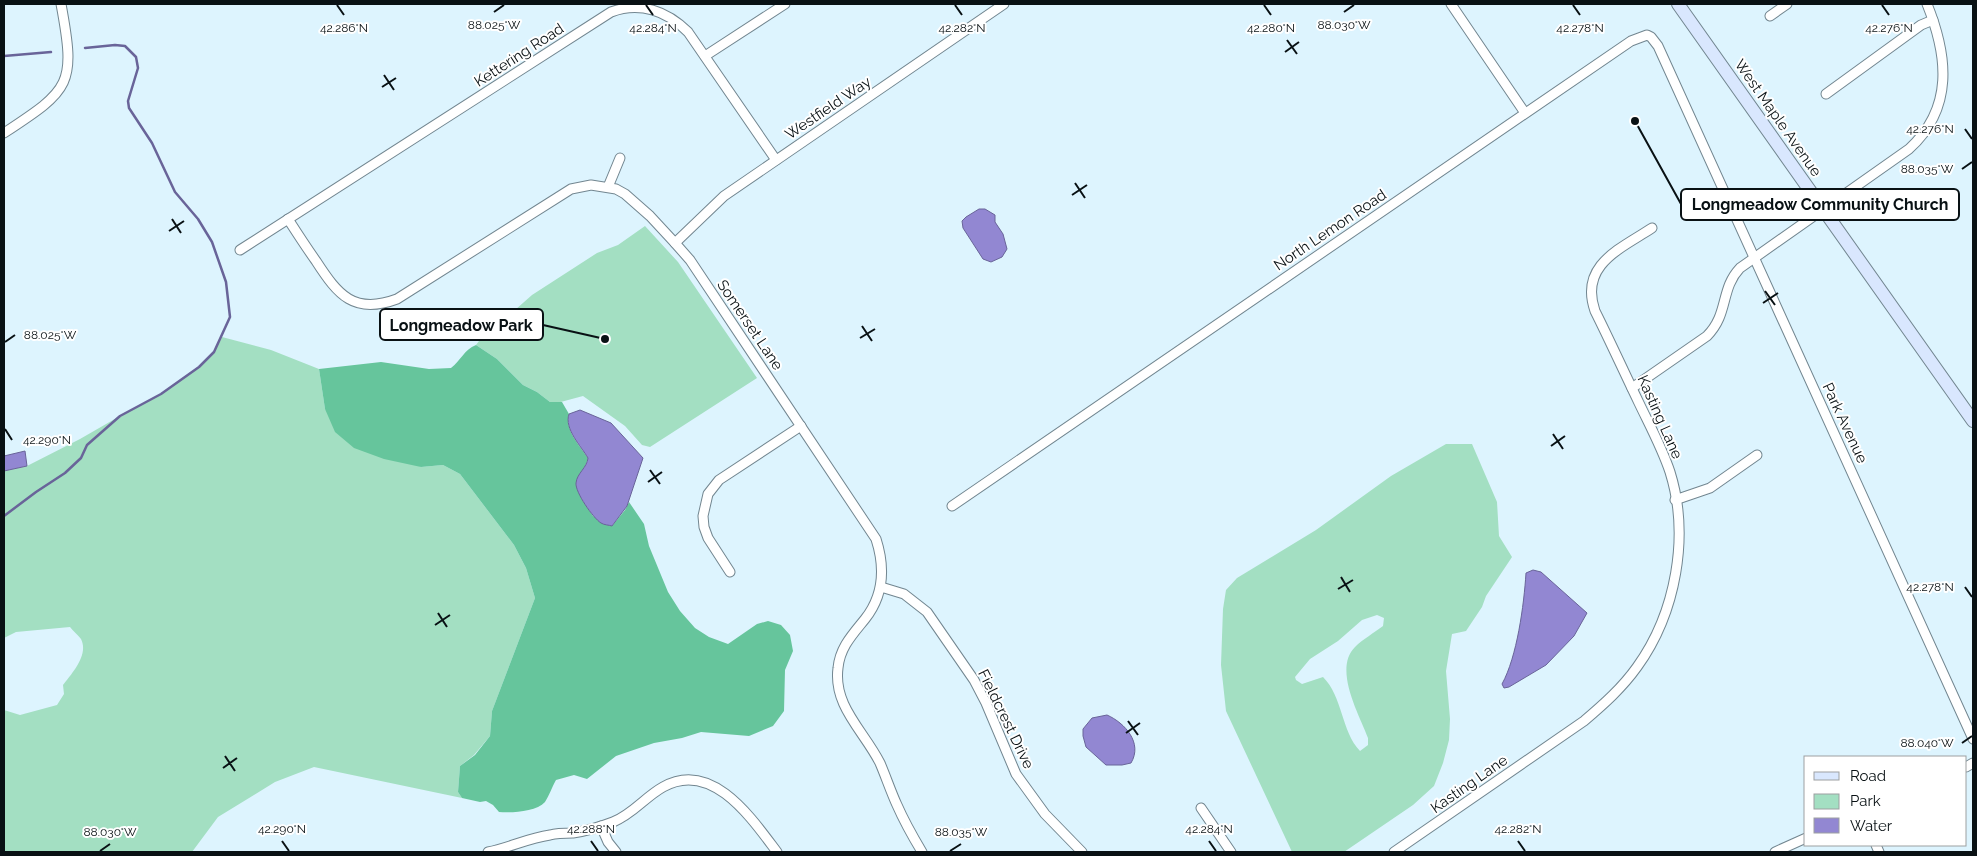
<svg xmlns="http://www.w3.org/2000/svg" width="1977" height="856" font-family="Raleway,sans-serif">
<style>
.green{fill:#a3dfc2;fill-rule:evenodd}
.forest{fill:#66c59c}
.water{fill:#9287d2;stroke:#696499}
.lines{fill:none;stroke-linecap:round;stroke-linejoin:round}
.stream{stroke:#696499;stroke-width:2.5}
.street-casing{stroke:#728690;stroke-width:11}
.secondary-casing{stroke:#728690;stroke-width:14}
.street{stroke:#fff;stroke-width:9}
.secondary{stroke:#d9e7fe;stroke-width:12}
.ticks{fill:none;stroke:#091114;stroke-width:2}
.labels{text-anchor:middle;stroke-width:4;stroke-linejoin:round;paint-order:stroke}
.street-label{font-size:15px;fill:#091114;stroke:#fff}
.ticks-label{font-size:12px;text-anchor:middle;fill:#091114;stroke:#fff;stroke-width:4;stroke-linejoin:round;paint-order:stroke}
.leader{fill:none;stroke:#091114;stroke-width:2}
.callout-dot{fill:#091114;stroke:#fff;stroke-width:2}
.callout{fill:#fff;stroke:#091114;stroke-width:2}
.callout-label{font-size:16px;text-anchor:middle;font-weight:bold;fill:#091114}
</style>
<rect width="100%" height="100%" fill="#ddf4fe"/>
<!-- green -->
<g class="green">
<path d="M 645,226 L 678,262 L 757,378 L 650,447 L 642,445 L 625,426 L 583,396 L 557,403 L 550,402 L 537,392 L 523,385 L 497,359 L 476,345 L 491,325 L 515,310 L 532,295 L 597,253 L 618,245 Z"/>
<path d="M 222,337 L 271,350 L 319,369 L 325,409 L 421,467 L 443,465 L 460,474 L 514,545 L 526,568 L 535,598 L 492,711 L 490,736 L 474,755 L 460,766 L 458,792 L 462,798 L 314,767 L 275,782 L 218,817 L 192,852 L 4,852 L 4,710 L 20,715 L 57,705 L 64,694 L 63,685 C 72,673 89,655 81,639 C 78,635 73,631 70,627 L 16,632 L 4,638 L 4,471 L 27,466 L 80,439 L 120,416 L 161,394 L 199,367 L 214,352 Z"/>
<path d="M 1446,444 L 1472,444 L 1497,502 L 1499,536 L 1512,557 L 1486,596 L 1482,607 L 1466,631 L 1452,634 L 1446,671 L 1450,719 L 1449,740 L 1443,763 L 1434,786 L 1413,805 L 1344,852 L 1292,852 L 1226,711 L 1221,665 L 1223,609 L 1226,590 L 1237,578 L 1316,530 L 1391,476 ZM 1377,615 L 1384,618 L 1383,626 C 1374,633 1363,639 1355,647 C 1333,669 1359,714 1368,738 L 1368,745 L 1360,751 C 1341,731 1343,697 1323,677 L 1302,684 L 1296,680 L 1295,677 L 1310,659 L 1338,641 L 1362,620 Z"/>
</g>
<!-- forest -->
<path class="forest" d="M 476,345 L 497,359 L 523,385 L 537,392 L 550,402 L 562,402 L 569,414 C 564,429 580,446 588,458 C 587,465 579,476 576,484 L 582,499 L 593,516 L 612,526 L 625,510 L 629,502 L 644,524 L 649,546 L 668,592 L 680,611 L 695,628 L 709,637 L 728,644 L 757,624 L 768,621 L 781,625 L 790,635 L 793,651 L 785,670 L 784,711 L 773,726 L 749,736 L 701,732 L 682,738 L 654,743 L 616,756 L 587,779 L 574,775 L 556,780 C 552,787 549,796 545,802 C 536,812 511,813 499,812 L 493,805 L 486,801 L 480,802 L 462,798 L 458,792 L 460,766 L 475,755 L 490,736 L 492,711 L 535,598 L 526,568 L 514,545 L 460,474 L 443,465 L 421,467 L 384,459 L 354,448 L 335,432 L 325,409 L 319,369 L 381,362 L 429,369 L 451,368 C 461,360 464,350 476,345 Z"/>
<!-- water -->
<g class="water">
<path d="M 979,209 L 985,209 L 995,215 L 995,222 L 1003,234 L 1007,249 L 1002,257 L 991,262 L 983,259 L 963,228 L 962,221 L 966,217 Z"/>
<path d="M 580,410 L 611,423 L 643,458 L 627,506 L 612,526 C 609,525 604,525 601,523 C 593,518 575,492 576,483 C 577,473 587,468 588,458 C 581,446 564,429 569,414 Z"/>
<path d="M 25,451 L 27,466 L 4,471 L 4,456 Z"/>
<path d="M 1533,570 L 1541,572 L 1587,613 L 1574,636 L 1546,665 L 1509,687 L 1504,688 L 1502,684 C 1517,657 1524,605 1526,573 Z"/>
<path d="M 1107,715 C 1125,723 1143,743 1131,763 L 1122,765 L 1106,765 L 1086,747 L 1083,736 L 1083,729 L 1092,718 Z"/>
</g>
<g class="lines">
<!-- stream -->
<g class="stream">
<path d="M 4,56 L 51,52"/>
<path d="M 4,516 L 36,492 L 65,473 L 81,458 L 87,445 L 120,416 L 161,394 L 199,367 L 214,352 L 230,317 L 226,282 L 212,242 L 198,219 L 175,192 L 152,143 L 129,108 L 128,101 L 138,68 L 136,57 L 125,46 L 115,45 L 85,48"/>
</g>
<defs>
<g id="street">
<path d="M 1451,4 L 1525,113"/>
<path d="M 1770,16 L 1787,4"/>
<path d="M 705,56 L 785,4"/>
<path d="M 1826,94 L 1921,25 L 1933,20"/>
<path d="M 4,133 C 71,89 76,85 61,4"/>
<path d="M 608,187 L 620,158"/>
<path d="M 288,219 C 297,233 306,247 316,261 C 338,295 354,315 397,299 L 571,189 L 591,185 L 616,189 L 625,194 L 650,216 L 675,243 L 690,260 L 876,539 C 885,567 884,595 865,619 C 853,634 840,647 838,668 C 833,706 864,731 880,763 C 886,777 891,792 897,805 C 904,821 913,837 922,852"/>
<path d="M 675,243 L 724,196 L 1004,4"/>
<path d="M 240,250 L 611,12 C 640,1 667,11 688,32 L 776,160"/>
<path d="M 1632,388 L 1707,336 C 1729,314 1720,289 1740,268 L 1909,149 C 1954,108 1948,56 1927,4"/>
<path d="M 1675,500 L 1710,488 L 1757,455"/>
<path d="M 952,506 L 1631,41 L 1647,35 L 1651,37 L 1658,46 L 1973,739"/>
<path d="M 730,572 L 708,538 L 704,527 L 703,516 L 708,494 L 719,480 L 801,426"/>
<path d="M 881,587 L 904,594 L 927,612 L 974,680 L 986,703 L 1016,774 L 1045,814 L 1082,852"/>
<path d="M 1966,767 L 1973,763"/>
<path d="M 1201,808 L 1231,852"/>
<path d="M 601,826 L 608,842 L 616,852"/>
<path d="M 1876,845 L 1879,852"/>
<path d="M 488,852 C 509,848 528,838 550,835 C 557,833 565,833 573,833 C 586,831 600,827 613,822 C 633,814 645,797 663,787 C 712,759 752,819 777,852"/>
<path d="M 1394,852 L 1584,721 C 1604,704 1622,688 1637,667 C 1676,613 1690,536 1670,472 C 1662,448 1650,426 1639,403 C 1624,372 1610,341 1595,311 C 1579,265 1620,249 1652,228"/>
<path d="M 1775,852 L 1806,838"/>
</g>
<path id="secondary" d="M 1678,4 L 1973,421"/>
</defs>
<!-- street casing -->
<use href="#street" class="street-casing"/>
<!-- secondary casing -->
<use href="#secondary" class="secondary-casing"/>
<!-- street -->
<use href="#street" class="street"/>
<!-- secondary -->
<use href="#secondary" class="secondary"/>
</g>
<!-- ticks -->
<path class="ticks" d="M 337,5 L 344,15M 646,5 L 653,15M 955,5 L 962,15M 1264,5 L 1271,15M 1573,5 L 1580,15M 1882,5 L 1889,15M 494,12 L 504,5M 1344,12 L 1354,5M 1287,40 L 1297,54M 1285,52 L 1299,42M 384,75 L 394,90M 382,87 L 396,78M 1965,129 L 1972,139M 1962,169 L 1972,162M 1075,183 L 1085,198M 1072,195 L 1087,185M 172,219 L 181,233M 169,231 L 184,221M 1765,291 L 1775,305M 1763,303 L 1778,293M 862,326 L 872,341M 860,338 L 875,329M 5,342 L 15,335M 5,429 L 12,440M 1553,434 L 1563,449M 1551,446 L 1565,436M 650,470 L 660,484M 648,482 L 662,472M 1341,577 L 1350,592M 1965,587 L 1972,597M 1338,589 L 1353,580M 438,613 L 447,627M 435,625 L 450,615M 1128,721 L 1138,735M 1126,733 L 1140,723M 1962,743 L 1972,736M 225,756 L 235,771M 223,768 L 237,758M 282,841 L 289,851M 591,841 L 598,851M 1209,841 L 1216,851M 1518,841 L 1525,851M 100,851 L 110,844M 950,851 L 961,844"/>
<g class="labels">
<!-- street labels -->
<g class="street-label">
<text transform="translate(519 55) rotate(-33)" y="5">Kettering Road</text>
<text transform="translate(828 108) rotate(-34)" y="5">Westfield Way</text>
<text transform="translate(1778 118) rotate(55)" y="5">West Maple Avenue</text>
<text transform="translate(1330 230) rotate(-34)" y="5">North Lemon Road</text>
<text transform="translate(750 325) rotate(56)" y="5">Somerset Lane</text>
<text transform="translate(1660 417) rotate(66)" y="5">Kasting Lane</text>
<text transform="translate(1845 423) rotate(65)" y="5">Park Avenue</text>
<text transform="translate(1006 719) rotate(64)" y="5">Fieldcrest Drive</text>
<text transform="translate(1469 784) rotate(-35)" y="5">Kasting Lane</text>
</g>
</g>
<g class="ticks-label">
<text x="494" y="29">88.025°W</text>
<text x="1344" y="29">88.030°W</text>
<text x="344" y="32">42.286°N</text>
<text x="653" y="32">42.284°N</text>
<text x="962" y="32">42.282°N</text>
<text x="1271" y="32">42.280°N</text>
<text x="1580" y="32">42.278°N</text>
<text x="1889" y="32">42.276°N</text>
<text x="1930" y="133">42.276°N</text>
<text x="1927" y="173">88.035°W</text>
<text x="50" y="339">88.025°W</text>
<text x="47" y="444">42.290°N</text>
<text x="1930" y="591">42.278°N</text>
<text x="1927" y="747">88.040°W</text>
<text x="282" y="833">42.290°N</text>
<text x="591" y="833">42.288°N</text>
<text x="1209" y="833">42.284°N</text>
<text x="1518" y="833">42.282°N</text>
<text x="110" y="836">88.030°W</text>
<text x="961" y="836">88.035°W</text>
</g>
<!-- callouts -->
<path class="leader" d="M1635 121L1681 204M605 339L543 325"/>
<g class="callout-dot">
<circle cx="1635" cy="121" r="5"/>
<circle cx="605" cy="339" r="5"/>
</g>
<g class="callout">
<rect x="1681" y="189" width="278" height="31" rx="5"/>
<rect x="380" y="309" width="163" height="31" rx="5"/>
</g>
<g class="callout-label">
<text x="1820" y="210">Longmeadow Community Church</text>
<text x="461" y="331">Longmeadow Park</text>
</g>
<!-- border -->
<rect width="1977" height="856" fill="none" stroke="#091114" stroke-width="10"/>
<!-- legend -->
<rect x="1804" y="756" width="162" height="90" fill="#ffffff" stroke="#9da0a1"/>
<rect x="1814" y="772" width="25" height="8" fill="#d9e7fe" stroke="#9da0a1"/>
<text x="1850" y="781" font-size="15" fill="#091114">Road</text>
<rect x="1814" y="794" width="25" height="15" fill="#a3dfc2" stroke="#9da0a1"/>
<text x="1850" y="806" font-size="15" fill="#091114">Park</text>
<rect x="1814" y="818" width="25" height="15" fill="#9287d2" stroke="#9da0a1"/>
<text x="1850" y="831" font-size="15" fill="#091114">Water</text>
</svg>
